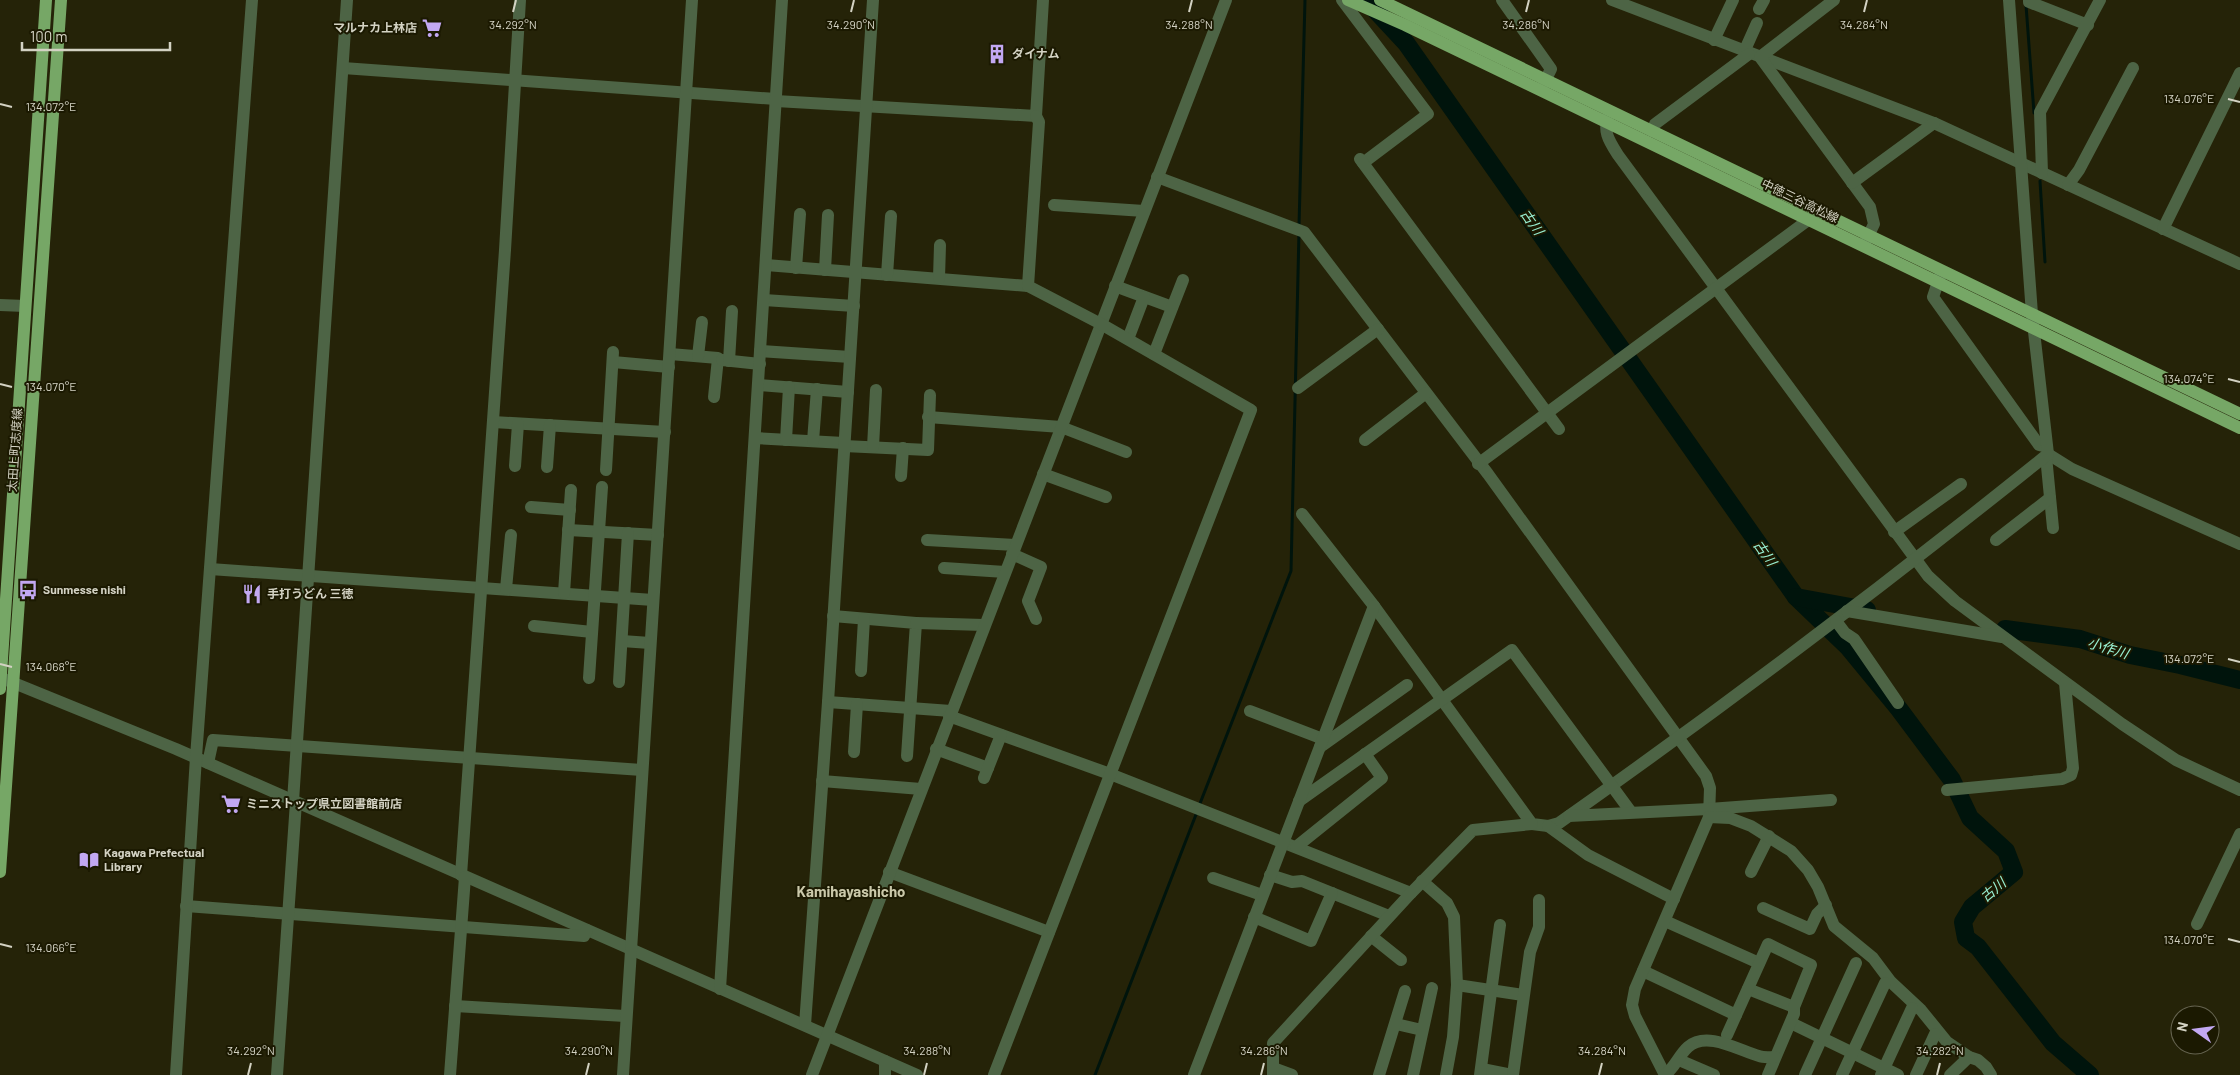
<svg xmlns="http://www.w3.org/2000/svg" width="2240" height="1075" font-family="Barlow,'Noto Sans JP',sans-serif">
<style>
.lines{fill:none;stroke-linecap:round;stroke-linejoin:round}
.stream{stroke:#00140c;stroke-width:3}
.river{stroke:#00140c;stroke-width:18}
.minor{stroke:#4d6445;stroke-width:12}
.major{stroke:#76a766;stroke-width:12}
.ticks{fill:none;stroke:#d3d2c3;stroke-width:2}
.labels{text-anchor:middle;stroke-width:4;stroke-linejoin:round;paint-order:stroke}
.poi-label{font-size:12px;font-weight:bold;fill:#d3d2c3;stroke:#1b1901;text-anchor:start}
.street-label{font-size:12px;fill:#d3d2c3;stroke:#1b1901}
.water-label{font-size:14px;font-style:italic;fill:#99f2d5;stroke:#1b1901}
.quarter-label{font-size:15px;font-weight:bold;fill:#cbc9aa;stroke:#1b1901}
.ticks-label{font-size:12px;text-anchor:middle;fill:#d3d2c3;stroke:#1b1901;stroke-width:4;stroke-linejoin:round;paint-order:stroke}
</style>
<rect width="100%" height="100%" fill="#252308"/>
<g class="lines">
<!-- stream -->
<g class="stream">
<path d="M 2026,5 L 2034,113"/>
<path d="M 2040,181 L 2045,262"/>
<path d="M 1299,226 L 1305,0"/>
<path d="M 1199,806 L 1291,571 L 1299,232"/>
<path d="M 1095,1075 L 1197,812"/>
</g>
<!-- river -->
<g class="river">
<path d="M 1366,0 L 1406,43 L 1796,597 L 1848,647 L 1899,709 L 1952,780 L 1970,818 L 2006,851 L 2014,872 L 1972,907 L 1963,922 L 1966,938 L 1978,947 L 2053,1043 L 2090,1075"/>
<path d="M 1796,597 L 1867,610"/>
<path d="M 2005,629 L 2080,639 L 2130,655 L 2180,665 L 2240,680"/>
</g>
<!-- minor -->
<g class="minor">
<path d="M 1342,0 L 1428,114 L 1363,163"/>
<path d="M 1502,0 L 1551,69 L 1541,89"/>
<path d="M 1612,0 L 1934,123 L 2240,264"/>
<path d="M 1834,0 L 1760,57 L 1870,207 L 1874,224 L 1864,245"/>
<path d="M 2029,0 L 2029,2 L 2088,25"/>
<path d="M 1759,9 L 1764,0"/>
<path d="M 1714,40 L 1733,0"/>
<path d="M 1744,52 L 1757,23"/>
<path d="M 343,68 L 776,99"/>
<path d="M 776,101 L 1036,116 L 1043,0"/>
<path d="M 1609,114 C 1602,131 1609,141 1618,155 L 1928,576 L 1955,601 L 2122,724 L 2176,760 L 2240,790"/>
<path d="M 1652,131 L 1655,124 L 1749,54"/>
<path d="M 1360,159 L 1559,429"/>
<path d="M 2042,173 L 2040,112 L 2100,0"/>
<path d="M 1157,177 L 1304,232 L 1488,474 L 1706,776 L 1710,788 L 1709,817"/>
<path d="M 1852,183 L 1934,123"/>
<path d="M 2068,185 L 2079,170 L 2133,68"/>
<path d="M 1054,205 L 1144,211"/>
<path d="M 2163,229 L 2240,73"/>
<path d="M 766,265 L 1028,286"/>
<path d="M 796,268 L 800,214"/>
<path d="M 825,270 L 828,215"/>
<path d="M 1941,273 L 1933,297 L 2039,445 L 2047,447"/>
<path d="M 887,275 L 891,216"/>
<path d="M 939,278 L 940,245"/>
<path d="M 1115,286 L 1172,307"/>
<path d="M 764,300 L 854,306"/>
<path d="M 0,305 L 25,306"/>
<path d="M 1128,339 L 1144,297"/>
<path d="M 760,351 L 850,357"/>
<path d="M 670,354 L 718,358 L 714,397"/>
<path d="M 1154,354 L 1183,280"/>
<path d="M 698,356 L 702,322"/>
<path d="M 722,360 L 760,364"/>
<path d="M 729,361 L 732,311"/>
<path d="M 613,362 L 669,367"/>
<path d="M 758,385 L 848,392"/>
<path d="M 1298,388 L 1378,329"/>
<path d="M 928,417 L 1061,427 L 1126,452"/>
<path d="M 493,422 L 665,432"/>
<path d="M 755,438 L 844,443"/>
<path d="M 786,440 L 789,387"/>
<path d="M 1365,440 L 1426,393"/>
<path d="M 813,441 L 817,389"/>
<path d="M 844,446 L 928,450 L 930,395"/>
<path d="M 873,447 L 876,390"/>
<path d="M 2048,454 L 2072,469 L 2240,544"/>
<path d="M 2046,456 L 2053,528"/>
<path d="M 1478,464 L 1815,215"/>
<path d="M 515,466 L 518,424"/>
<path d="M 547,467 L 550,425"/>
<path d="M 606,470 L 613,352"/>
<path d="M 1043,474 L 1106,497"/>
<path d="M 901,476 L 903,448"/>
<path d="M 531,507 L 570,510"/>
<path d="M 1302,514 L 1374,606 L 1532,824 L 1548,826 L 1559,823 C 1726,705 1889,582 2048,454 L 2032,314 L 2009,0"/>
<path d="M 568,530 L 658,535"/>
<path d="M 1894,532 L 1961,484"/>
<path d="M 927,540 L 1015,545"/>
<path d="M 1996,540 L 2050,498"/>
<path d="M 1012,554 L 1041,567 L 1028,601 L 1036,619"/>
<path d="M 944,568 L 1005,572"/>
<path d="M 210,569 L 653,600"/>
<path d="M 506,589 L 511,535"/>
<path d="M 564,593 L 571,490"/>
<path d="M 1847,611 L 2002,637"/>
<path d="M 833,616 L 916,623 L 907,756"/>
<path d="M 1836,621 L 1845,633 L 1854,639 L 1898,703"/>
<path d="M 916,623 L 984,625"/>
<path d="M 534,626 L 592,632"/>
<path d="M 622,641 L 650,643"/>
<path d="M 861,671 L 864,619"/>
<path d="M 589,678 L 602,487"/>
<path d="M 4,679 L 176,749 L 917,1075"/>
<path d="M 619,682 L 628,533"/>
<path d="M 828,702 L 951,711"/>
<path d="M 1250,711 L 1323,739"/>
<path d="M 949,716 L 1110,774 L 1411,893"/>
<path d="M 1320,747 L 1407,685"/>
<path d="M 936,749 L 988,768"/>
<path d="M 854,752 L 857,704"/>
<path d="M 208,763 L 213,740 L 642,770"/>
<path d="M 984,778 L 1001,735"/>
<path d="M 822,781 L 921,789"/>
<path d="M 1947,790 L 2062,779 L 2071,775 L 2073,768 L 2065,683"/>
<path d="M 293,801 L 347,0"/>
<path d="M 1299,801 L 1512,650 L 1631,812"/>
<path d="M 1569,816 L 1709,809 L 1831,800"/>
<path d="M 1548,826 L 1588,855 L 1674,899"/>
<path d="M 1296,847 L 1382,778 L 1365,754"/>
<path d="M 889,872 L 1049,932"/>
<path d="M 1751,872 L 1769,836"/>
<path d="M 461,875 L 505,250 L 520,0"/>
<path d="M 1270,875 L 1292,882 L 1302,881 L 1389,916"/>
<path d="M 1213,878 L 1262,895"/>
<path d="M 1422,881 L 1447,903 L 1454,917 L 1457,985 L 1453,1037 L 1446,1075"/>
<path d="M 186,906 L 584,936 L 587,930"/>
<path d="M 1763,908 L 1810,929 L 1817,914 L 1826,905"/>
<path d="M 1254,917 L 1311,941 L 1332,893"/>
<path d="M 1665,921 L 1759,963"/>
<path d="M 2197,924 L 2240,834"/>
<path d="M 1371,936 L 1401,960"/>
<path d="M 1643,971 L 1736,1015"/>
<path d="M 1457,985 L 1523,995"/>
<path d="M 720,989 L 782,0"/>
<path d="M 1748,989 L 1794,1007"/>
<path d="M 455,1006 L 625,1016"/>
<path d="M 1791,1023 L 1898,1075"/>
<path d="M 1396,1024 L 1422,1030"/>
<path d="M 805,1025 L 828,702 L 873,0"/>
<path d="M 1727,1035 L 1768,944 L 1811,965 L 1794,1007 L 1794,1014 L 1768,1075"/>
<path d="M 1679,1060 L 1714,1075"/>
<path d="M 885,1061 L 885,1075"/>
<path d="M 1273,1068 L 1292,1075"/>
<path d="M 1482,1069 L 1512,1075"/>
<path d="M 176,1075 L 196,757 L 252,0"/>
<path d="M 277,1075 L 296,802"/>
<path d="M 450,1075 L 465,877"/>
<path d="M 623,1075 L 692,0"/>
<path d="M 812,1075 L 1226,0"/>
<path d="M 994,1075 L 1251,410 L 1101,324 L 1028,286 L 1039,122 L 1036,116"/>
<path d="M 1194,1075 L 1374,606"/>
<path d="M 1273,1075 L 1273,1043 L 1411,893 L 1473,830 L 1532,824"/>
<path d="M 1379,1075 L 1405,991"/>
<path d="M 1413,1075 L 1432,988"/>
<path d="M 1480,1075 L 1500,925"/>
<path d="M 1513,1075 L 1530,952 L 1539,927 L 1539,900"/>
<path d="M 1665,1075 L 1635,1016 L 1632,1005 L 1635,989 L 1709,817 L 1730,818 L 1751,826 L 1791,851 L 1808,870 L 1818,887 L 1834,926 L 1873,958 L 1891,982 L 1921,1010 L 1947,1042 L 1969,1057 L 1978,1060 L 1986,1067 L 1991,1075"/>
<path d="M 1665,1075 C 1675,1067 1679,1055 1688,1047 C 1707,1030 1740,1051 1759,1056 C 1764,1058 1770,1057 1775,1057"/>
<path d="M 1805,1075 L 1856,963"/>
<path d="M 1842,1075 L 1885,983"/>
<path d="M 1881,1075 L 1912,1008"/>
<path d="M 1916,1075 L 1935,1034"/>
<path d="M 1950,1075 L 1969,1057"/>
</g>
<!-- major -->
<g class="major">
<path d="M 1348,0 L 1405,25 L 2240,428"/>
<path d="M 1380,0 L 2240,414"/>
<path d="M 0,689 L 46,0"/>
<path d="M 0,872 L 61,0"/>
</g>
</g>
<!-- ticks -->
<path class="ticks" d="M 513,12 L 516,0M 851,12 L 854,0M 1189,12 L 1192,0M 1526,12 L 1529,0M 1864,12 L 1867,0M 2228,99 L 2240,102M 0,104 L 12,107M 2228,379 L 2240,382M 0,384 L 12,387M 2228,659 L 2240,662M 0,664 L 12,667M 2228,939 L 2240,942M 0,944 L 12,947M 248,1075 L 251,1063M 586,1075 L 589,1063M 924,1075 L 927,1063M 1261,1075 L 1264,1063M 1599,1075 L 1602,1063M 1937,1075 L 1940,1063"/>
<!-- icons -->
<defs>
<symbol id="supermarket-bare" viewBox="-9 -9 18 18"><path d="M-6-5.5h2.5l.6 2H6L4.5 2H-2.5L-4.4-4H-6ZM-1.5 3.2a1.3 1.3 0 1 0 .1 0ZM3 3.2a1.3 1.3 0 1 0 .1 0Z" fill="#c2a8f2" stroke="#1b1901" stroke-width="2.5" paint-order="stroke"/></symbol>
<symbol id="building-bare" viewBox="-9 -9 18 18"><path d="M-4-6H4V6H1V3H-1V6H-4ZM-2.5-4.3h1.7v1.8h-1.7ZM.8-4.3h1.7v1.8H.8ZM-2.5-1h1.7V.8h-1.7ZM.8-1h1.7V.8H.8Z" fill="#c2a8f2" stroke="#1b1901" stroke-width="2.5" paint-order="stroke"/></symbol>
<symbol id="bus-bare" viewBox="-9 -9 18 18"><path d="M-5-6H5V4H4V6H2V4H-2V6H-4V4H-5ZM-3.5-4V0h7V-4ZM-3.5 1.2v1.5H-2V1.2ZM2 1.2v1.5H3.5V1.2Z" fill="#c2a8f2" stroke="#1b1901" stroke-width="2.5" paint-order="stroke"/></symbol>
<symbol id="restaurant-bare" viewBox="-9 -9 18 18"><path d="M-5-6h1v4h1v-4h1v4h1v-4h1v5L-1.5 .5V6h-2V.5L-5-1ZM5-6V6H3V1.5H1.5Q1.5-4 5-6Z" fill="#c2a8f2" stroke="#1b1901" stroke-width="2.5" paint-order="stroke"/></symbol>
<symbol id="library-bare" viewBox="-9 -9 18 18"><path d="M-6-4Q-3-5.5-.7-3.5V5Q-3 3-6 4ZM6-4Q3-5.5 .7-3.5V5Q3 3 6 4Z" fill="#c2a8f2" stroke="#1b1901" stroke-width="2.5" paint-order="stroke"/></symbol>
</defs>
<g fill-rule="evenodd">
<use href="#supermarket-bare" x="418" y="14" width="28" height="28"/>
<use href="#building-bare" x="983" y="40" width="28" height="28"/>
<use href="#bus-bare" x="14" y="576" width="28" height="28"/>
<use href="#restaurant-bare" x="238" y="580" width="28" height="28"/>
<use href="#supermarket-bare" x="217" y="790" width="28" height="28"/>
<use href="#library-bare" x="75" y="846" width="28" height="28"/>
</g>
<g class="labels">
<!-- poi labels -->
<g class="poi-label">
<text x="417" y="32" text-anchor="end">マルナカ上林店</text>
<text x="1012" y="58">ダイナム</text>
<text x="43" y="594">Sunmesse nishi</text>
<text x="267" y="598">手打うどん 三徳</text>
<text x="246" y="808">ミニストップ県立図書館前店</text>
<text x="104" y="857">Kagawa Prefectual<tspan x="104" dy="14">Library</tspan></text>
</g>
<!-- street labels -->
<g class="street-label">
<text transform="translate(1800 201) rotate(26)" y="4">中徳三谷高松線</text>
<text transform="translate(15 450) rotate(-86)" y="4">太田上町志度線</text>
</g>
<!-- water labels -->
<g class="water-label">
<text transform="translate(1532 222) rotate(55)" y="5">古川</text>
<text transform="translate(1765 553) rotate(55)" y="5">古川</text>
<text transform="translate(2108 648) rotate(17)" y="5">小作川</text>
<text transform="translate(1993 890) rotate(-40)" y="5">古川</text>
</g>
<!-- quarter labels -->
<g class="quarter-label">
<text x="851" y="897">Kamihayashicho</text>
</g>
</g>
<g class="ticks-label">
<text x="513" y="29">34.292°N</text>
<text x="851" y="29">34.290°N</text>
<text x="1189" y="29">34.288°N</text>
<text x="1526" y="29">34.286°N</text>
<text x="1864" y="29">34.284°N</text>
<text x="2189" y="103">134.076°E</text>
<text x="51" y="111">134.072°E</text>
<text x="2189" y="383">134.074°E</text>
<text x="51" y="391">134.070°E</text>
<text x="2189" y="663">134.072°E</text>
<text x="51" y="671">134.068°E</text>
<text x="2189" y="944">134.070°E</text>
<text x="51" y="952">134.066°E</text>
<text x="251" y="1055">34.292°N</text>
<text x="589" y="1055">34.290°N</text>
<text x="927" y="1055">34.288°N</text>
<text x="1264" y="1055">34.286°N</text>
<text x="1602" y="1055">34.284°N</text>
<text x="1940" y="1055">34.282°N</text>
</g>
<!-- north arrow -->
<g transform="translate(2195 1030) rotate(284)"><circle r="24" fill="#1b1901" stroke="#65634f"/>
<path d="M0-4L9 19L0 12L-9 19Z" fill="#c2a8f2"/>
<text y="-8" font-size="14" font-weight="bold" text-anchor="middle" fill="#d3d2c3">N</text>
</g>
<!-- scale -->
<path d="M22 42v8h148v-8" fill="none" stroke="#d3d2c3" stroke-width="2.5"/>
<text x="30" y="42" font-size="15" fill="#d3d2c3" stroke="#1b1901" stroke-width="4" paint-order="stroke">100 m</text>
</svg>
